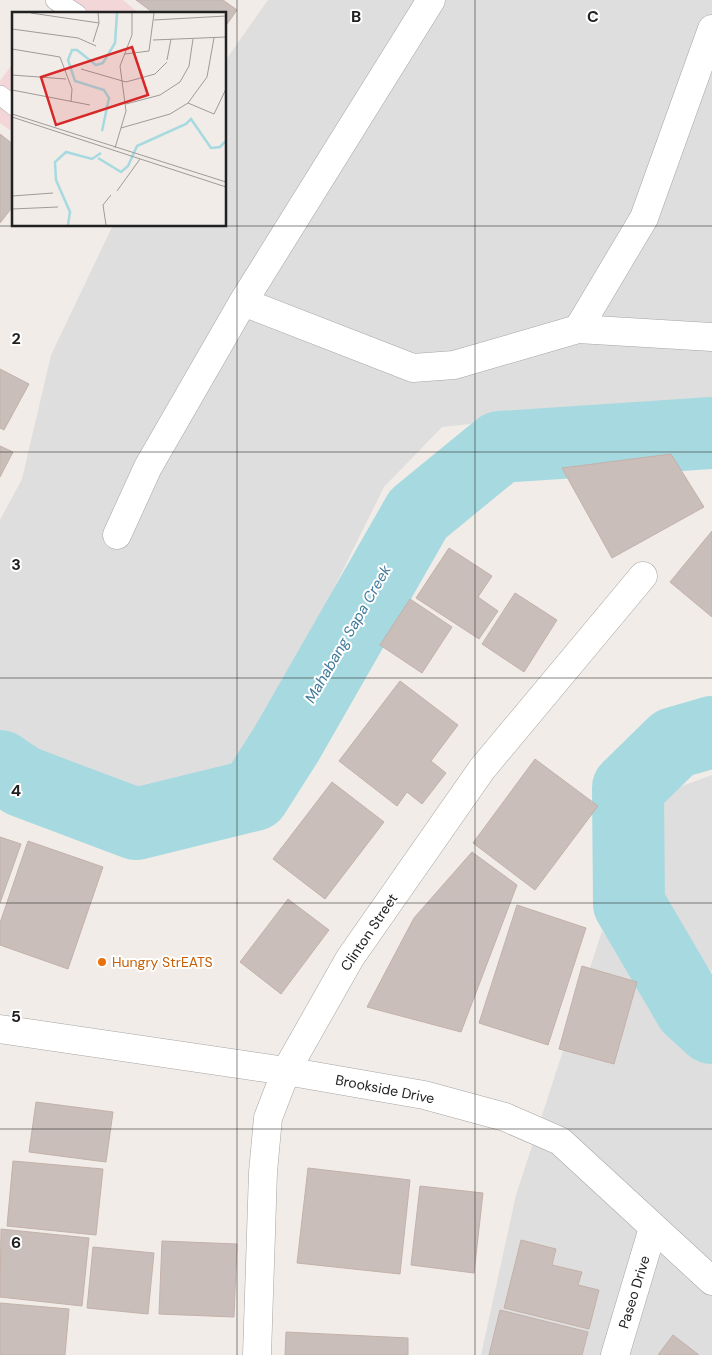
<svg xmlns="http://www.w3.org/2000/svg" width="712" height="1355" font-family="'DM Sans',sans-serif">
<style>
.residential{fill:#dfdede}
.commercial{fill:#f2d6d8}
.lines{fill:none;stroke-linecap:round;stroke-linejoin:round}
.river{stroke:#a6dae0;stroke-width:72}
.building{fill:#c9beba;stroke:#c4b1a9}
.lane-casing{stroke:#a5a5a5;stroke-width:20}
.street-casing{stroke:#a5a5a5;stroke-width:29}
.lane{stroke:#fff;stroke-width:19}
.street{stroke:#fff;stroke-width:28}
.grid{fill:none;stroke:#212121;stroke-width:1;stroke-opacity:0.55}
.food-dot{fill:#e8710a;stroke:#fff;stroke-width:2}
.labels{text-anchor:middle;stroke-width:4;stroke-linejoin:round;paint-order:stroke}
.street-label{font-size:14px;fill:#212121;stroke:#fff}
.food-label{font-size:14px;fill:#c56008;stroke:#fff;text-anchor:start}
.water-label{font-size:15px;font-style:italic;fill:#417a9c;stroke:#fff}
.inset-river{fill:none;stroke:#a6dae0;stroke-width:2.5}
.inset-road{fill:none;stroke:#9e9b98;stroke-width:1}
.view{fill:#d62828;fill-opacity:0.15;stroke:#d62828;stroke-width:2.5}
.inset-edge{fill:none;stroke:#212121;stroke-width:2.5}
.grid-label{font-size:16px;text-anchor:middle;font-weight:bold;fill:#212121;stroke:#fff;stroke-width:4;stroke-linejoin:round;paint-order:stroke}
</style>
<rect width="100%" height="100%" fill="#f1ece7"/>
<!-- residential -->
<g class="residential">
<path d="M 268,0 L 712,0 L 712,398 L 442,427 L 384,487 L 278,701 L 217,783 L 142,801 L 56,771 L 0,731 L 0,520 L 22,479 L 51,355 L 113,225 L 225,225 L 225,61 Z"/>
<path d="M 712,775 L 712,972 L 673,925 L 647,846 L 652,818 L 671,790 Z"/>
<path d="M 602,931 L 712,1065 L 712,1355 L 481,1355 L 516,1195 Z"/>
</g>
<!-- commercial -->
<g class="commercial">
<path d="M 58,0 L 123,0 L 140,14 L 48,14 Z"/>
<path d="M 14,62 L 14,133 L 0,123 L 0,81 Z"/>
</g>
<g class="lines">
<!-- river -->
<g class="river">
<path d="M 712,732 L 674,743 L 628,788 L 629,904 L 690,1008 L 712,1028"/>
<path d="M 0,766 L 22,781 L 136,824 L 254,795 L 287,743 L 418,514 L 500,447 L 712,433"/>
</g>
</g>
<!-- building -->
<g class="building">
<path d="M 136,0 L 223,0 L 237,10 L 225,27 L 225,14 L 155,14 Z"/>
<path d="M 0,134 L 14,145 L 14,205 L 0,223 Z"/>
<path d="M 0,369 L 29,384 L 4,430 L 0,428 Z"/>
<path d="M 0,446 L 13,452 L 0,477 Z"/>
<path d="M 671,454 L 704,507 L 612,558 L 562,468 Z"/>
<path d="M 712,531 L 712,617 L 670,582 Z"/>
<path d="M 449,548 L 492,576 L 478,597 L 498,611 L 479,639 L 416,598 Z"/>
<path d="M 515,593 L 557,620 L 524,672 L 482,644 Z"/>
<path d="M 410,599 L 452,627 L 422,673 L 380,645 Z"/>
<path d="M 400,681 L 458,725 L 431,761 L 446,773 L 422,804 L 407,792 L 397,806 L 339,761 Z"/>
<path d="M 535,759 L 598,806 L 535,890 L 473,843 Z"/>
<path d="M 332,782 L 384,822 L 325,899 L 273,859 Z"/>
<path d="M 0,837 L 21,844 L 0,903 Z"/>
<path d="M 28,841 L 103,867 L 68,969 L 0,945 L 0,923 Z"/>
<path d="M 472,852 L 517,885 L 461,1032 L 367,1007 L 414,918 Z"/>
<path d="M 288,899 L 329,930 L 281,994 L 240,962 Z"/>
<path d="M 517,905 L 586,928 L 548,1045 L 479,1023 Z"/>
<path d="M 582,966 L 637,982 L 614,1064 L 559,1049 Z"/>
<path d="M 36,1102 L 113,1112 L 106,1162 L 29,1152 Z"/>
<path d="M 13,1161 L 103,1169 L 96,1235 L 7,1226 Z"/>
<path d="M 308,1168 L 410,1180 L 400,1274 L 297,1263 Z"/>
<path d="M 420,1186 L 483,1193 L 474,1273 L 411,1265 Z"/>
<path d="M 1,1229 L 89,1238 L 82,1306 L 0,1297 Z"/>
<path d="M 521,1240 L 556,1249 L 552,1265 L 582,1272 L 578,1285 L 599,1290 L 589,1329 L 504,1308 Z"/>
<path d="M 162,1241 L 237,1244 L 234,1317 L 159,1314 Z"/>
<path d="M 93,1247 L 154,1253 L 148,1314 L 87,1308 Z"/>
<path d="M 0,1303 L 69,1309 L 65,1355 L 0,1355 Z"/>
<path d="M 500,1310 L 588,1332 L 582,1355 L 489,1355 Z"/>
<path d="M 286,1332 L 408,1338 L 408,1355 L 285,1355 Z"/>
<path d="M 673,1335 L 699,1355 L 658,1355 Z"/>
</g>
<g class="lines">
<defs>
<g id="lane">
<path d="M 55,0 L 77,14"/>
<path d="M 0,95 L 14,106"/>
</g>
<g id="street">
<path d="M 243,302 L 413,368 L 454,365 L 578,329 L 712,337"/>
<path d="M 578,329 L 644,218 L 712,29"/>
<path d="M 117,535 L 148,467 L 243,302 L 431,0"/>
<path d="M 0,1029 L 286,1071 L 424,1095 L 505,1117 L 560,1141 L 712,1281"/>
<path d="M 257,1355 L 263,1172 L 268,1118 L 286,1071 L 350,958 L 482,769 L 643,576"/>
<path d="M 615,1355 L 653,1228"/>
</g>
</defs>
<!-- lane casing -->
<use href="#lane" class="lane-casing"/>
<!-- street casing -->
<use href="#street" class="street-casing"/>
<!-- lane -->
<use href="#lane" class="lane"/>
<!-- street -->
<use href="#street" class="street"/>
</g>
<!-- grid -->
<path class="grid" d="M 237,0 L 237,1355M 475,0 L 475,1355M 0,226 L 712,226M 0,452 L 712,452M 0,678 L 712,678M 0,903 L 712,903M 0,1129 L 712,1129"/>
<!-- markers -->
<circle class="food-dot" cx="102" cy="962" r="5"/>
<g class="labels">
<!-- street labels -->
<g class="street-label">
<text transform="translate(369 932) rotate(-56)" y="5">Clinton Street</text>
<text transform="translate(385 1089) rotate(11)" y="5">Brookside Drive</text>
<text transform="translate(634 1292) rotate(-73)" y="5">Paseo Drive</text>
</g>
<!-- food labels -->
<g class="food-label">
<text x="112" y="967">Hungry StrEATS</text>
</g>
<!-- water labels -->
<g class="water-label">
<text transform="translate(348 634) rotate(-60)" y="5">Mahabang Sapa Creek</text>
</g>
</g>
<!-- overview -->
<g transform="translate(12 12)">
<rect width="214" height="214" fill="#f1ece7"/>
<path class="inset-river" d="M 90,119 L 97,86 L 92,78 L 63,69 L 56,48 L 60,38 L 65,38 L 84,53 L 91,51 L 103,31 L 105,1M 86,146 L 109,160 L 116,154 L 125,134 L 174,112 L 179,107 L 199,136 L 208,135 L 214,129M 56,213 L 58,200 L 44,168 L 43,150 L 54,140 L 80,147 L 89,141"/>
<path class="inset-road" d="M 19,1 L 87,11M 142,8 L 214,4M 0,17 L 66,26 L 84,34M 141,28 L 214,25M 81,30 L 87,11 L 86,1M 0,37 L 48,45 L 60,77 L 59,90M 113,42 L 137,39 L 142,1M 155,48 L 159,27M 69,57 L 114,70 L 143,62 L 155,50M 0,63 L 54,67M 0,78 L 78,93M 176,91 L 202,102 L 214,77M 114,92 L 148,83 L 168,70 L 177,54 L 181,27M 0,102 L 214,170M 0,105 L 214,175M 109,116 L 158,102 L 176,91 L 195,65 L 202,26M 103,136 L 114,99 L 108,54 L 120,23 L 120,1M 105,179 L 128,147M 0,184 L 41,181M 0,197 L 46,195M 94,213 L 91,193 L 99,183"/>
<path class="view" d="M 120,35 L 136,83 L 44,113 L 29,65 Z"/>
<rect width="214" height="214" class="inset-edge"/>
</g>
<g class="grid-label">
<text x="356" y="22">B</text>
<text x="593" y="22">C</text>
<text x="16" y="344">2</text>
<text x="16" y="570">3</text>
<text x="16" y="796">4</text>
<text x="16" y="1022">5</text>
<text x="16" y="1248">6</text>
</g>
</svg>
